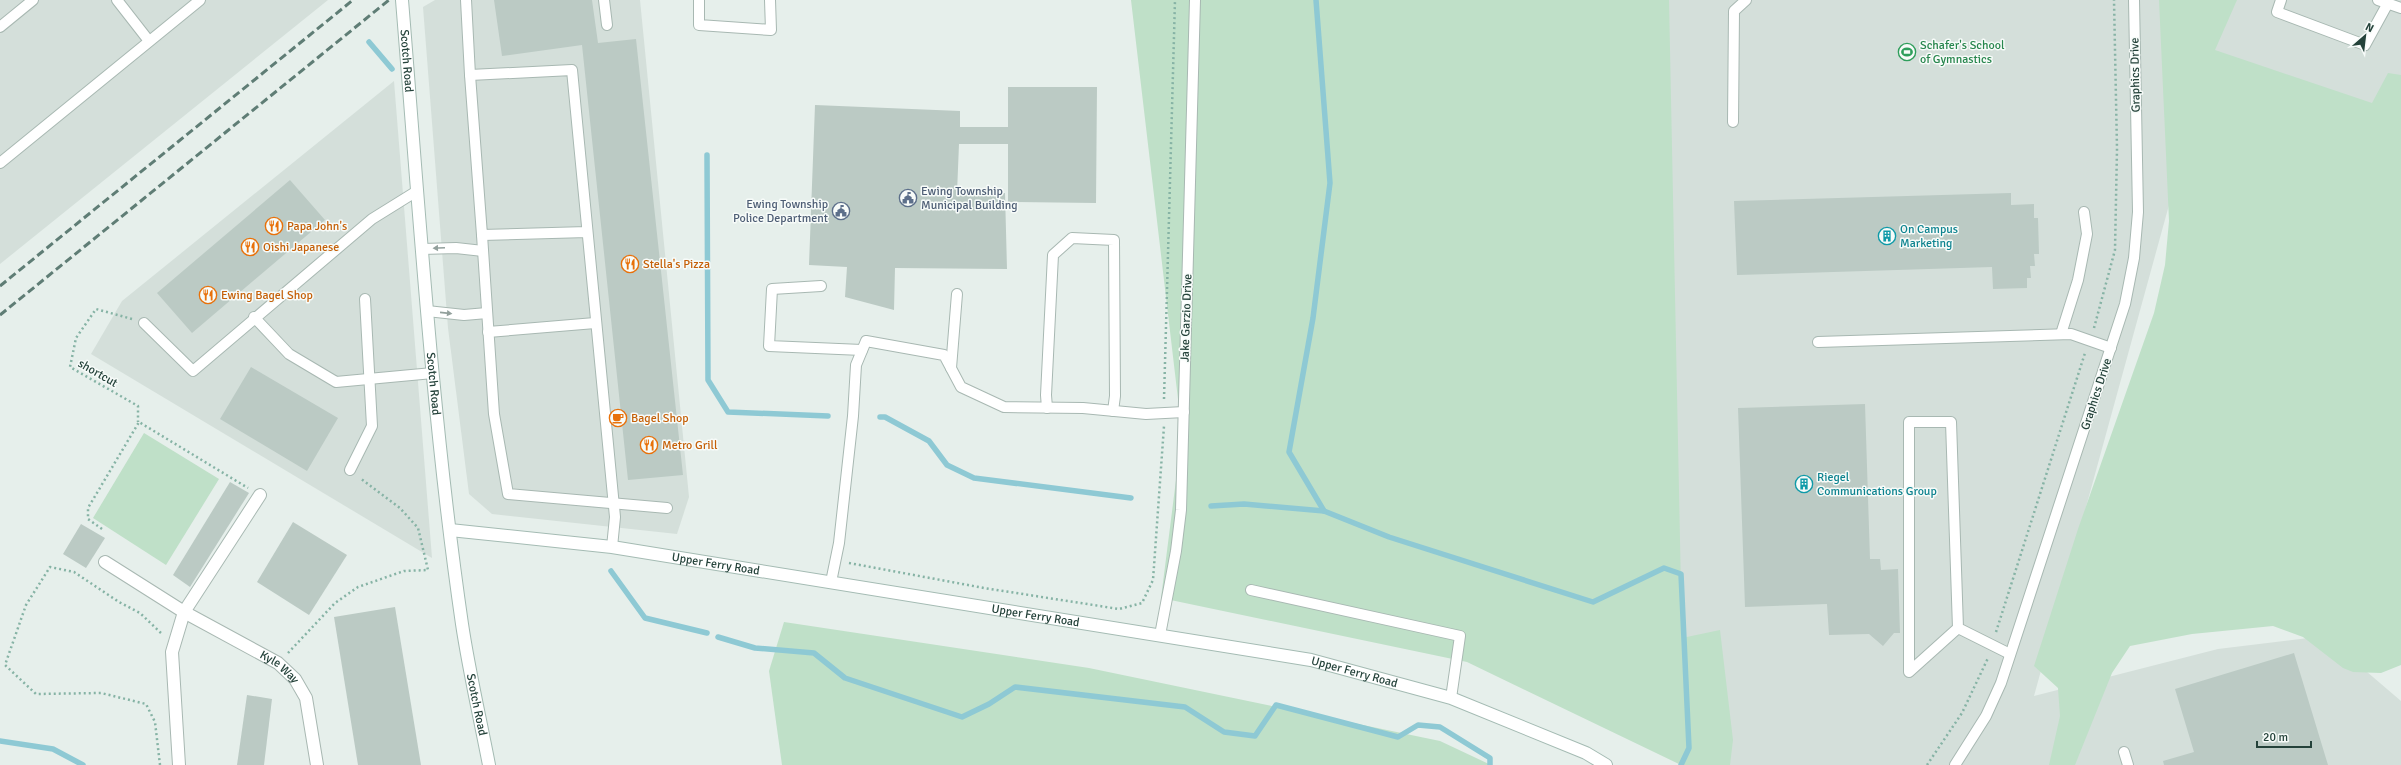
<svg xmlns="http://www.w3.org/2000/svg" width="2401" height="765" font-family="Signika,sans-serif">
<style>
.built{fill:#d4dfda}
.green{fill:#bfe0c8}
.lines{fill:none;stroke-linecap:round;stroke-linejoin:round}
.stream{stroke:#8ec9d4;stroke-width:5.5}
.building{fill:#bbcac4}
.service-casing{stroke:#a8b8b2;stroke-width:12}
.minor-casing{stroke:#a8b8b2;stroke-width:14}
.secondary-casing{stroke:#a4bbb3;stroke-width:14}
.path{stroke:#86b3a5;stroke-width:2.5;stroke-dasharray:2 3;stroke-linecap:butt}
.service{stroke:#fff;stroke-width:10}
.minor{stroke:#fff;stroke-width:12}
.secondary{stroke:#fff;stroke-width:12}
.rail{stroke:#5f7d75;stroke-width:3;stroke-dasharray:8 4;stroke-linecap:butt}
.oneway{fill:#92a09c}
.labels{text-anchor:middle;stroke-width:3;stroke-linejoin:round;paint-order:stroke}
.leisure-label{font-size:12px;fill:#27864d;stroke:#f7fbf9;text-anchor:start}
.street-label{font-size:12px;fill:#24423a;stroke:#f7fbf9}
.service-label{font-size:12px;fill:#4e5e75;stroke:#f7fbf9;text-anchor:start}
.food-label{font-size:12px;fill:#c56008;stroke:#f7fbf9;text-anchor:start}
.culture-label{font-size:12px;fill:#0d838f;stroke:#f7fbf9;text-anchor:start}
</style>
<rect width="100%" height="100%" fill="#e6efeb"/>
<!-- built -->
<g class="built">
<path d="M 0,0 L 328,0 L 0,264 Z"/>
<path d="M 435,0 L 640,0 L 689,497 L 677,534 L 492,514 L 469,494 L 448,328 L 423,7 Z"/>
<path d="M 1665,0 L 2401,0 L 2401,108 L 2202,85 L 2034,696 L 2218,649 L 2325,636 L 2401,701 L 2401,765 L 1690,765 L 1664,568 Z"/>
<path d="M 394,81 L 432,558 L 91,354 L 122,301 Z"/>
</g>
<!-- green -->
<g class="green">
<path d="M 1131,0 L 1669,0 L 1682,638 L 1720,630 L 1733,740 L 1730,765 L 1681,765 L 1467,662 L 1161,598 L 1182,433 Z"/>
<path d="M 2159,0 L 2237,0 L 2215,50 L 2372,103 L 2388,73 L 2401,75 L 2401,665 L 2381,673 L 2353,672 L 2343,668 L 2303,637 L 2273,626 L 2192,634 L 2130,646 L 2112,673 L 2075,765 L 2049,765 L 2060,716 L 2058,688 L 2034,666 L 2078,529 L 2154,313 L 2165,265 L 2169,221 Z"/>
<path d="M 144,433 L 219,479 L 166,565 L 93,518 Z"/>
<path d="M 784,622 L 1089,668 L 1440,741 L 1491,765 L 782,765 L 769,671 Z"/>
</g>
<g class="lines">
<!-- stream -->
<g class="stream">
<path d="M 1316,0 L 1330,183 L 1313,318 L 1289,452 L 1324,511 L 1389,537 L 1593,602 L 1664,568 L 1681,574 L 1689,748 L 1681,765"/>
<path d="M 369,42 L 392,69"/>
<path d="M 707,155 L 708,380 L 728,412 L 828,416"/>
<path d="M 880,417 L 885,417 L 929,441 L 947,465 L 974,478 L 1131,498"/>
<path d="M 1211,506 L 1244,504 L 1324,511"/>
<path d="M 611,571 L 645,618 L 707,633"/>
<path d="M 718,637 L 755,648 L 814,653 L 845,678 L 962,717 L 989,704 L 1015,687 L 1185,707 L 1224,732 L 1255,736 L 1276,705 L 1398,737 L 1418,725 L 1440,727 L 1490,758 L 1490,765"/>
<path d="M 0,741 L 53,749 L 83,765"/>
</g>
</g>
<!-- building -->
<g class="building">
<path d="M 494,0 L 592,0 L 598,43 L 636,39 L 683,475 L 628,480 L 582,45 L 502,56 Z"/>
<path d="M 1008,87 L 1097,87 L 1096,203 L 1008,202 L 1008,144 L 959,144 L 957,193 L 1005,193 L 1007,269 L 895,268 L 894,310 L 845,297 L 847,267 L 809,265 L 815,105 L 960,111 L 960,127 L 1008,127 Z"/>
<path d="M 290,180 L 325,220 L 192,333 L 157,293 Z"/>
<path d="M 2011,193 L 2011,205 L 2034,204 L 2034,218 L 2038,218 L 2039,254 L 2034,254 L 2035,266 L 2030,266 L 2031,278 L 2027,278 L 2027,288 L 1993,289 L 1992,267 L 1737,275 L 1734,201 Z"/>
<path d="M 251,367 L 338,418 L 307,471 L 220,419 Z"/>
<path d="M 1865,404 L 1870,559 L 1880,559 L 1881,570 L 1898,569 L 1900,633 L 1894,633 L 1883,646 L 1869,634 L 1829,635 L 1827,604 L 1745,607 L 1738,408 Z"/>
<path d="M 230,482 L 249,493 L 190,587 L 173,575 Z"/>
<path d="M 293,522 L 347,555 L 309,615 L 257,582 Z"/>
<path d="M 81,524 L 105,538 L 86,568 L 63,554 Z"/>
<path d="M 395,607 L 421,765 L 358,765 L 334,617 Z"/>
<path d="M 2294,653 L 2328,765 L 2164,765 L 2163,761 L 2194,752 L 2175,689 Z"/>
<path d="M 247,695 L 272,699 L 264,765 L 237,765 Z"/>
</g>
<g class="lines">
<defs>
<g id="service">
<path d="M 117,0 L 149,41"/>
<path d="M 466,0 L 470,75"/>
<path d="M 604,0 L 607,25"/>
<path d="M 699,0 L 699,25 L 771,30 L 770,0"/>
<path d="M 2281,0 L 2277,12 L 2365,45 L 2388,3"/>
<path d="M 2378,0 L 2401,8"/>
<path d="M 0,27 L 33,0"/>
<path d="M 1733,122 L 1734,11 L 1746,0"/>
<path d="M 0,163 L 200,0"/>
<path d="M 587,232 L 482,235 L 470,75 L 572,70 L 615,517 L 612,547"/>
<path d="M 482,235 L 494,414 L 508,494 L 667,508"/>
<path d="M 422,249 L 456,248 L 483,251"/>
<path d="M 821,286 L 772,289 L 769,346 L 862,350"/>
<path d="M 427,311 L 464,315 L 487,313"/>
<path d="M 254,317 L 289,354 L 336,382 L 433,373"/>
<path d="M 144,323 L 193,371 L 372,219 L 417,191"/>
<path d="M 488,332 L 595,323"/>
<path d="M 2061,334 L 2078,280 L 2087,234 L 2084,212"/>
<path d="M 1818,342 L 2071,334 L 2111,348"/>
<path d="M 951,368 L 957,294"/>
<path d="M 1047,408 L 1046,395 L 1053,255 L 1072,238 L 1114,240 L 1115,396 L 1113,411"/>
<path d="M 350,470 L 372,426 L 365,299"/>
<path d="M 831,582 L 839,543 L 853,416 L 856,365 L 866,341 L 944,355 L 961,387 L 1004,407 L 1083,408 L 1146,414 L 1184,412"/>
<path d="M 1251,590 L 1460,636 L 1451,698"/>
<path d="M 1958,628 L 1909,672 L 1909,422 L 1951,422 L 1958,628 L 2010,654"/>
<path d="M 1160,635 L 1176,551 L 1181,510 L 1195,0"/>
<path d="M 2124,752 L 2128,765"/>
<path d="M 1955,765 L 1986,716 L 2001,683 L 2125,304 L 2134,258 L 2138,212 L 2134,0"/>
</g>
<g id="minor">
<path id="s1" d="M 105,562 L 184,612 L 278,663 L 295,679 L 306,698 L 317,765"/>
<path d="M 179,765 L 172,652 L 184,612 L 260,495"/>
</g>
<g id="secondary">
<path id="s2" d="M 402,0 C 419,208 432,418 462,624 C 469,671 480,718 489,765"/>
<path id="s3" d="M 450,530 L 612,547 L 1311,660 L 1451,698 L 1586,753 L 1606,765"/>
</g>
</defs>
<!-- service casing -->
<use href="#service" class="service-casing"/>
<!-- minor casing -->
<use href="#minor" class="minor-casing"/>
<!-- secondary casing -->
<use href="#secondary" class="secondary-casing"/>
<!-- path -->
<g class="path">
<path d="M 132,319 L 96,309 L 76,338 L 70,367 L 138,406 L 138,422"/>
<path d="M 2094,328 L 2115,250 L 2117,149 L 2114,0"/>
<path d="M 1164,399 L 1175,0"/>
<path d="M 102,529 L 88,519 L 88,508 L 139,422 L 248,488"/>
<path d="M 849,563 L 984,588 L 1119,609 L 1142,603 L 1153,580 L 1164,426"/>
<path d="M 1996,632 L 2085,353"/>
<path d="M 288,653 L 335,603 L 358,587 L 404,571 L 428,570 L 418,528 L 400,508 L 360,478"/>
<path d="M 160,765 L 155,722 L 146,704 L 101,693 L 36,694 L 5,665 L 26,605 L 50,567 L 74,572 L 119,602 L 140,613 L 162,634"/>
<path d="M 1927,765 L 1962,713 L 1988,658"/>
</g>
<!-- service -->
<use href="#service" class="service"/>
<!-- minor -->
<use href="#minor" class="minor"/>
<!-- secondary -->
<use href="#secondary" class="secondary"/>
<!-- rail -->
<g class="rail">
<path d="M 0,286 L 353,0"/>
<path d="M 0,315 L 389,0"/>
</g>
</g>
<!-- one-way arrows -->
<defs><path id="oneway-solid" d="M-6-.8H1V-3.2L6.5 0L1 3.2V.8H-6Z"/></defs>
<g class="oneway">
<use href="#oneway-solid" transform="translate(439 248) rotate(178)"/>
<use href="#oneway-solid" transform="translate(446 313) rotate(6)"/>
</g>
<!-- icons -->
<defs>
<symbol id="stadium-ring" viewBox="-11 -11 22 22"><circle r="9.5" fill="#f7fbf9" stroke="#2e9e5b" stroke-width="1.5"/><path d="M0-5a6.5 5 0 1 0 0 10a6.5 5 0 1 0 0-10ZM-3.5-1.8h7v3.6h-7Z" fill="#2e9e5b"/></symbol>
<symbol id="civic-ring" viewBox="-11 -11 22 22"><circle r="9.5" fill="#f7fbf9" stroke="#5c6f8a" stroke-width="1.5"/><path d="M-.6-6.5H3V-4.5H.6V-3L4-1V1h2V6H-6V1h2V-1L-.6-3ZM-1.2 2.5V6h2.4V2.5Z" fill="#5c6f8a"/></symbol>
<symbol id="restaurant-ring" viewBox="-11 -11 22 22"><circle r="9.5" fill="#f7fbf9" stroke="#e8710a" stroke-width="1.5"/><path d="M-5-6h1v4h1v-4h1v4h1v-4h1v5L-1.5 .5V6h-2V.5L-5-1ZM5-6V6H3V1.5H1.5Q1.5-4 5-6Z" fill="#e8710a"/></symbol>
<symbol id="building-ring" viewBox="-11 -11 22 22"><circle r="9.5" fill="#f7fbf9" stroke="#0f9aa8" stroke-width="1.5"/><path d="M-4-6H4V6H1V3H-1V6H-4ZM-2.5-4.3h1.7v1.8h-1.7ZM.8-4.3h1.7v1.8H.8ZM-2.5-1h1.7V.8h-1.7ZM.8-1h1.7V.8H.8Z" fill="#0f9aa8"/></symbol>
<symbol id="cafe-ring" viewBox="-11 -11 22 22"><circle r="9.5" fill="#f7fbf9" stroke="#e8710a" stroke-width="1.5"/><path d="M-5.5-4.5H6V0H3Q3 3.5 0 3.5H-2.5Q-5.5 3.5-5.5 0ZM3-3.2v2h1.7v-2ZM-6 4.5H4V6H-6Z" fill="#e8710a"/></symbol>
</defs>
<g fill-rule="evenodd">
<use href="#stadium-ring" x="1897" y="42" width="20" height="20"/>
<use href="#civic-ring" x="898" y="188" width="20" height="20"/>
<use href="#civic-ring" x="831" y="201" width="20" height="20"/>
<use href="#restaurant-ring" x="264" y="216" width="20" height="20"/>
<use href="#building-ring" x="1877" y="226" width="20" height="20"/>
<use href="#restaurant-ring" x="240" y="237" width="20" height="20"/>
<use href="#restaurant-ring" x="620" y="254" width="20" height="20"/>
<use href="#restaurant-ring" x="198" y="285" width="20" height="20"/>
<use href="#cafe-ring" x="608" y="408" width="20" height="20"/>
<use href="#restaurant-ring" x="639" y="435" width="20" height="20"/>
<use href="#building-ring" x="1794" y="474" width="20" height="20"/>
</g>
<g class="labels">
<!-- leisure labels -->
<g class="leisure-label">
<text x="1920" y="49">Schafer's School<tspan x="1920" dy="14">of Gymnastics</tspan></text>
</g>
<!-- street labels -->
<g class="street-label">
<text dy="4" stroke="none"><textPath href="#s2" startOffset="61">Scotch Road</textPath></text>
<text transform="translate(2135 75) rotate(-91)" y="4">Graphics Drive</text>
<text transform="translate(1186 318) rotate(-88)" y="4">Jake Garzio Drive</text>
<text transform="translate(98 373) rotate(30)" y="4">shortcut</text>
<text dy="4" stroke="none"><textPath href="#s2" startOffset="385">Scotch Road</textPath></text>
<text transform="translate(2096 394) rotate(-72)" y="4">Graphics Drive</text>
<text dy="4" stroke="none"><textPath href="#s3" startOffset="268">Upper Ferry Road</textPath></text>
<text dy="4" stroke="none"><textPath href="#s3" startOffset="592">Upper Ferry Road</textPath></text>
<text dy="4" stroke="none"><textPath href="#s1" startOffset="204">Kyle Way</textPath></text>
<text dy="4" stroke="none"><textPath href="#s3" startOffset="916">Upper Ferry Road</textPath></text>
<text dy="4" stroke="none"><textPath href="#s2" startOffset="709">Scotch Road</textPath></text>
</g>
<!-- service labels -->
<g class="service-label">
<text x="921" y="195">Ewing Township<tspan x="921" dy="14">Municipal Building</tspan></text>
<text x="828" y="208" text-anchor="end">Ewing Township<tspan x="828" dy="14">Police Department</tspan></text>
</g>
<!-- food labels -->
<g class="food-label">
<text x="287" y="230">Papa John's</text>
<text x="263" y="251">Oishi Japanese</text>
<text x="643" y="268">Stella's Pizza</text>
<text x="221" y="299">Ewing Bagel Shop</text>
<text x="631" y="422">Bagel Shop</text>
<text x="662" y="449">Metro Grill</text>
</g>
<!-- culture labels -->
<g class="culture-label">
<text x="1900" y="233">On Campus<tspan x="1900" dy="14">Marketing</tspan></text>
<text x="1817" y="481">Riegel<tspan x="1817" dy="14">Communications Group</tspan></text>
</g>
</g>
<!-- north arrow -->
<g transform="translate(2365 36) rotate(28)" stroke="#f7fbf9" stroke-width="3" paint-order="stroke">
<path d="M0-3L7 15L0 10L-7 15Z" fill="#24423a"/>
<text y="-6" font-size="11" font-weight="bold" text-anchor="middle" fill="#24423a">N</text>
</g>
<!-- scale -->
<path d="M2257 741v6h54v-6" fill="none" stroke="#24423a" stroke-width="2"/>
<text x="2263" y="741" font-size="12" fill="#24423a" stroke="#f7fbf9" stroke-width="3" paint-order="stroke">20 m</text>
</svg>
